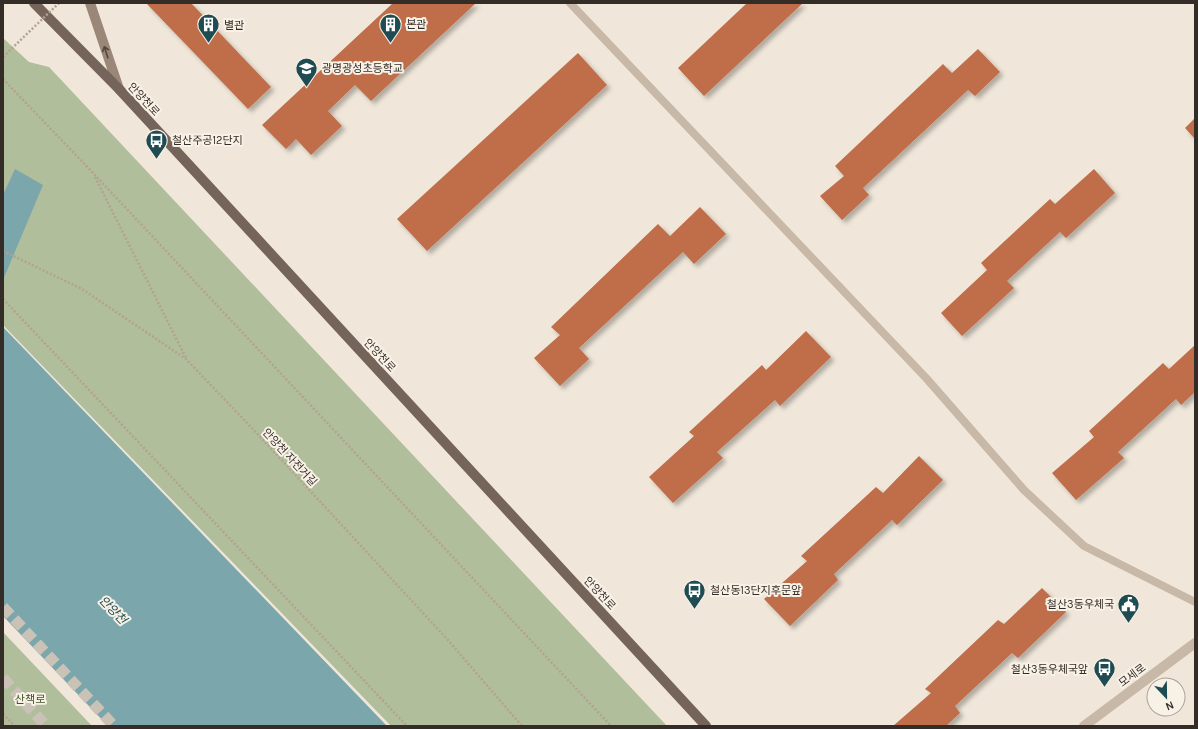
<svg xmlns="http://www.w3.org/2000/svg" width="1198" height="729" font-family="Karla,'Noto Sans KR',sans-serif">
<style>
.green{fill:#b0be9b}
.water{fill:#7aa6ac}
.building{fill:#c06d48;filter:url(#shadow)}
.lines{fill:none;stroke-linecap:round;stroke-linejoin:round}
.trunk-tunnel{stroke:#cac2b6;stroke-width:11;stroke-dasharray:11 5.5;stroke-linecap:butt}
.path{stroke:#b3a291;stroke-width:2.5;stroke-dasharray:2 2;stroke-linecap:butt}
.service{stroke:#c7b8a7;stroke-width:8}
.tertiary{stroke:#c7b8a7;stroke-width:10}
.secondary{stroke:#9b8778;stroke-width:10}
.primary{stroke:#756459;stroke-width:10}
.path-bridge{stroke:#b3a291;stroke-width:2.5;stroke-dasharray:2 2;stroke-linecap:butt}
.oneway{stroke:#53473f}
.labels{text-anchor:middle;stroke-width:4;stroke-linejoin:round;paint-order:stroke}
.poi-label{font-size:11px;fill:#342c27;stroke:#f8f1e6;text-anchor:start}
.street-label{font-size:11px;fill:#342c27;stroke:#f8f1e6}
.park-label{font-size:11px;fill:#41512c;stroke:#f8f1e6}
.water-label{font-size:12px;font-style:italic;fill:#1f4c53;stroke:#f8f1e6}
</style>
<defs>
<filter id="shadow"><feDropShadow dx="3.5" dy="3.5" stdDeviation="2" flood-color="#0004"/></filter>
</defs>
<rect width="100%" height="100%" fill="#f0e7da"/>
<!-- green -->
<g class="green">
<path d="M 3,38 L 29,62 L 49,67 L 667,726 L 391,726 L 3,325 Z"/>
<path d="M 3,632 L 92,726 L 3,726 Z"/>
</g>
<!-- water -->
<g class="water">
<path d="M 15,169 L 43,185 L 3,280 L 3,195 Z"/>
<path d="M 3,327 L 387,726 L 108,726 L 3,616 Z"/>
</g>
<!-- building -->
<g class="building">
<path d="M 146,3 L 191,3 L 271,87 L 248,109 Z"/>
<path d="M 393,3 L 476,3 L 371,101 L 355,85 L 328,111 L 342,126 L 311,155 L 296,139 L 286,149 L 262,125 Z"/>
<path d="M 747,3 L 803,3 L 704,96 L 678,68 Z"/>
<path d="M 978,49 L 1000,72 L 975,96 L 968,90 L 863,188 L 869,195 L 842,220 L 820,196 L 844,176 L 835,166 L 943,64 L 952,73 Z"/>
<path d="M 578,53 L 607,85 L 427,251 L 397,219 Z"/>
<path d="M 1195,118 L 1195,139 L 1185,128 Z"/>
<path d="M 1094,169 L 1115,193 L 1066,238 L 1060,232 L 1007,281 L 1014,288 L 962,336 L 941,313 L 987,270 L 981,263 L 1050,199 L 1055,204 Z"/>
<path d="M 700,207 L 726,234 L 694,264 L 683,252 L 579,348 L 589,359 L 560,386 L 534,358 L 560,335 L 551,327 L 658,224 L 670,236 Z"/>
<path d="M 806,331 L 831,357 L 780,406 L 775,400 L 717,452 L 723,458 L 673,503 L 649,477 L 694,436 L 689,432 L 762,365 L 766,370 Z"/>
<path d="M 1195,345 L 1195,392 L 1181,405 L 1176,399 L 1118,452 L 1124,458 L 1076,500 L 1052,473 L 1094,437 L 1089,431 L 1163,363 L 1169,369 Z"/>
<path d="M 919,456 L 943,480 L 897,525 L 892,520 L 834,574 L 838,580 L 790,626 L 764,599 L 807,561 L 801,556 L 876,487 L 883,493 Z"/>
<path d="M 1042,588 L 1066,612 L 1018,658 L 1012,653 L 955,706 L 960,713 L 946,726 L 893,726 L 931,693 L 925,689 L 998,620 L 1004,624 Z"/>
</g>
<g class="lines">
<!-- trunk-tunnel -->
<g class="trunk-tunnel">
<path d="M 3,607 L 114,726"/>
<path d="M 3,678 L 46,726"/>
</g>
<!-- path -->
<g class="path">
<path d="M 3,79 L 94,174 L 611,726"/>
<path d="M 95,177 L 186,358"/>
<path d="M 3,251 L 82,289 L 186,359 L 266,443 L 447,639 L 522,726"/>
<path d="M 3,299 L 407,726"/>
<path d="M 3,714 L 15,726"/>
</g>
<!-- service -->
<path class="service" d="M 570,3 L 927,379 L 1024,490 L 1084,546 L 1195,602"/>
<!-- tertiary -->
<path class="tertiary" d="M 1084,726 L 1195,643"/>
<!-- secondary -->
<path class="secondary" d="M 90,3 L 119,89"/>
<!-- primary -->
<path class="primary" d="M 34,3 L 119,89 L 706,726"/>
<!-- path-bridge -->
<path class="path-bridge" d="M 3,57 L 59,3"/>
</g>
<!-- one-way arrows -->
<defs><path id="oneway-shaft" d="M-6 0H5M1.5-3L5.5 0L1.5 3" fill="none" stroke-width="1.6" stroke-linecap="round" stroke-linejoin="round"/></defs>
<use class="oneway" href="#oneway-shaft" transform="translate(106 52) rotate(-108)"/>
<!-- icons -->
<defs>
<symbol id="building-pin" viewBox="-11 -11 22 30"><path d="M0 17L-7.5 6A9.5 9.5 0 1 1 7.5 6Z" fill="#1f4c53" stroke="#f8f1e6"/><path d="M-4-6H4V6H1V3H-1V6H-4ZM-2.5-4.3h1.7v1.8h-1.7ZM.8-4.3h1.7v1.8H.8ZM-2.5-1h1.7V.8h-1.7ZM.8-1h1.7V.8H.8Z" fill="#fff"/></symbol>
<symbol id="school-pin" viewBox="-11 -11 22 30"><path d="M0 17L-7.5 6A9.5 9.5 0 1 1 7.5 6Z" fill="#1f4c53" stroke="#f8f1e6"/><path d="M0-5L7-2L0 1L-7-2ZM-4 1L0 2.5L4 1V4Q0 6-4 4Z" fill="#fff"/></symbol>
<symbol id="bus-pin" viewBox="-11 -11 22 30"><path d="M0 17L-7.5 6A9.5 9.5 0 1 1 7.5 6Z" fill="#1f4c53" stroke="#f8f1e6"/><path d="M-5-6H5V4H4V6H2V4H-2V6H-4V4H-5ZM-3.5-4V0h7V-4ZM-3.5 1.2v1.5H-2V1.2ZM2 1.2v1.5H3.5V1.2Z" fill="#fff"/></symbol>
<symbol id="civic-pin" viewBox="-11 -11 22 30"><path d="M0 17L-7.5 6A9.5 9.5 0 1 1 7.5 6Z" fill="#1f4c53" stroke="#f8f1e6"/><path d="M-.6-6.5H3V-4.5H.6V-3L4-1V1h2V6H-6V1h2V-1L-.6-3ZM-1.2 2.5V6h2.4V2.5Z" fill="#fff"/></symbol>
</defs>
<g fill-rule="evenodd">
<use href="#building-pin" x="378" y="12" width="25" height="34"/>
<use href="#building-pin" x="196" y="12" width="25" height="34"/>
<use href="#school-pin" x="294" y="56" width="25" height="34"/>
<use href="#bus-pin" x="144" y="128" width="25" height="34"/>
<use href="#bus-pin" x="682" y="578" width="25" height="34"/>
<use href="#civic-pin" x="1116" y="592" width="25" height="34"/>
<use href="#bus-pin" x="1092" y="656" width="25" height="34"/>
</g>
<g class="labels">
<!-- poi labels -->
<g class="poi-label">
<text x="406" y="28">본관</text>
<text x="224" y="29">별관</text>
<text x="322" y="72">광명광성초등학교</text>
<text x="172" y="144">철산주공12단지</text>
<text x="710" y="594">철산동13단지후문앞</text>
<text x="1114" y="608" text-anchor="end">철산3동우체국</text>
<text x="1088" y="673" text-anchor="end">철산3동우체국앞</text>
</g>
<!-- street labels -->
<g class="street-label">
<text transform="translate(144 99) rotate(47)" y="4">안양천로</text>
<text transform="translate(380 355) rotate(47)" y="4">안양천로</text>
<text transform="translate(290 457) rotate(47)" y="4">안양천 자전거길</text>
<text transform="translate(600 593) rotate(47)" y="4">안양천로</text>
<text transform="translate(1132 675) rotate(-37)" y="4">모세로</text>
</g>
<!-- park labels -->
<g class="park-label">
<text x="30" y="703">산책로</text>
</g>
<!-- water labels -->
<g class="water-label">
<text transform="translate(113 610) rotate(46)" y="4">안양천</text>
</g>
</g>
<!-- border -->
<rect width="1198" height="729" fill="none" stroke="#342c27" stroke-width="8"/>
<!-- north arrow -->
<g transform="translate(1166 697) rotate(158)"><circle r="19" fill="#f8f1e6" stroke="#aaa29a"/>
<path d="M0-3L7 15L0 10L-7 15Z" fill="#1f4c53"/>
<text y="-6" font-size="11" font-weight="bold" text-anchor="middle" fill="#342c27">N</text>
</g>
</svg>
